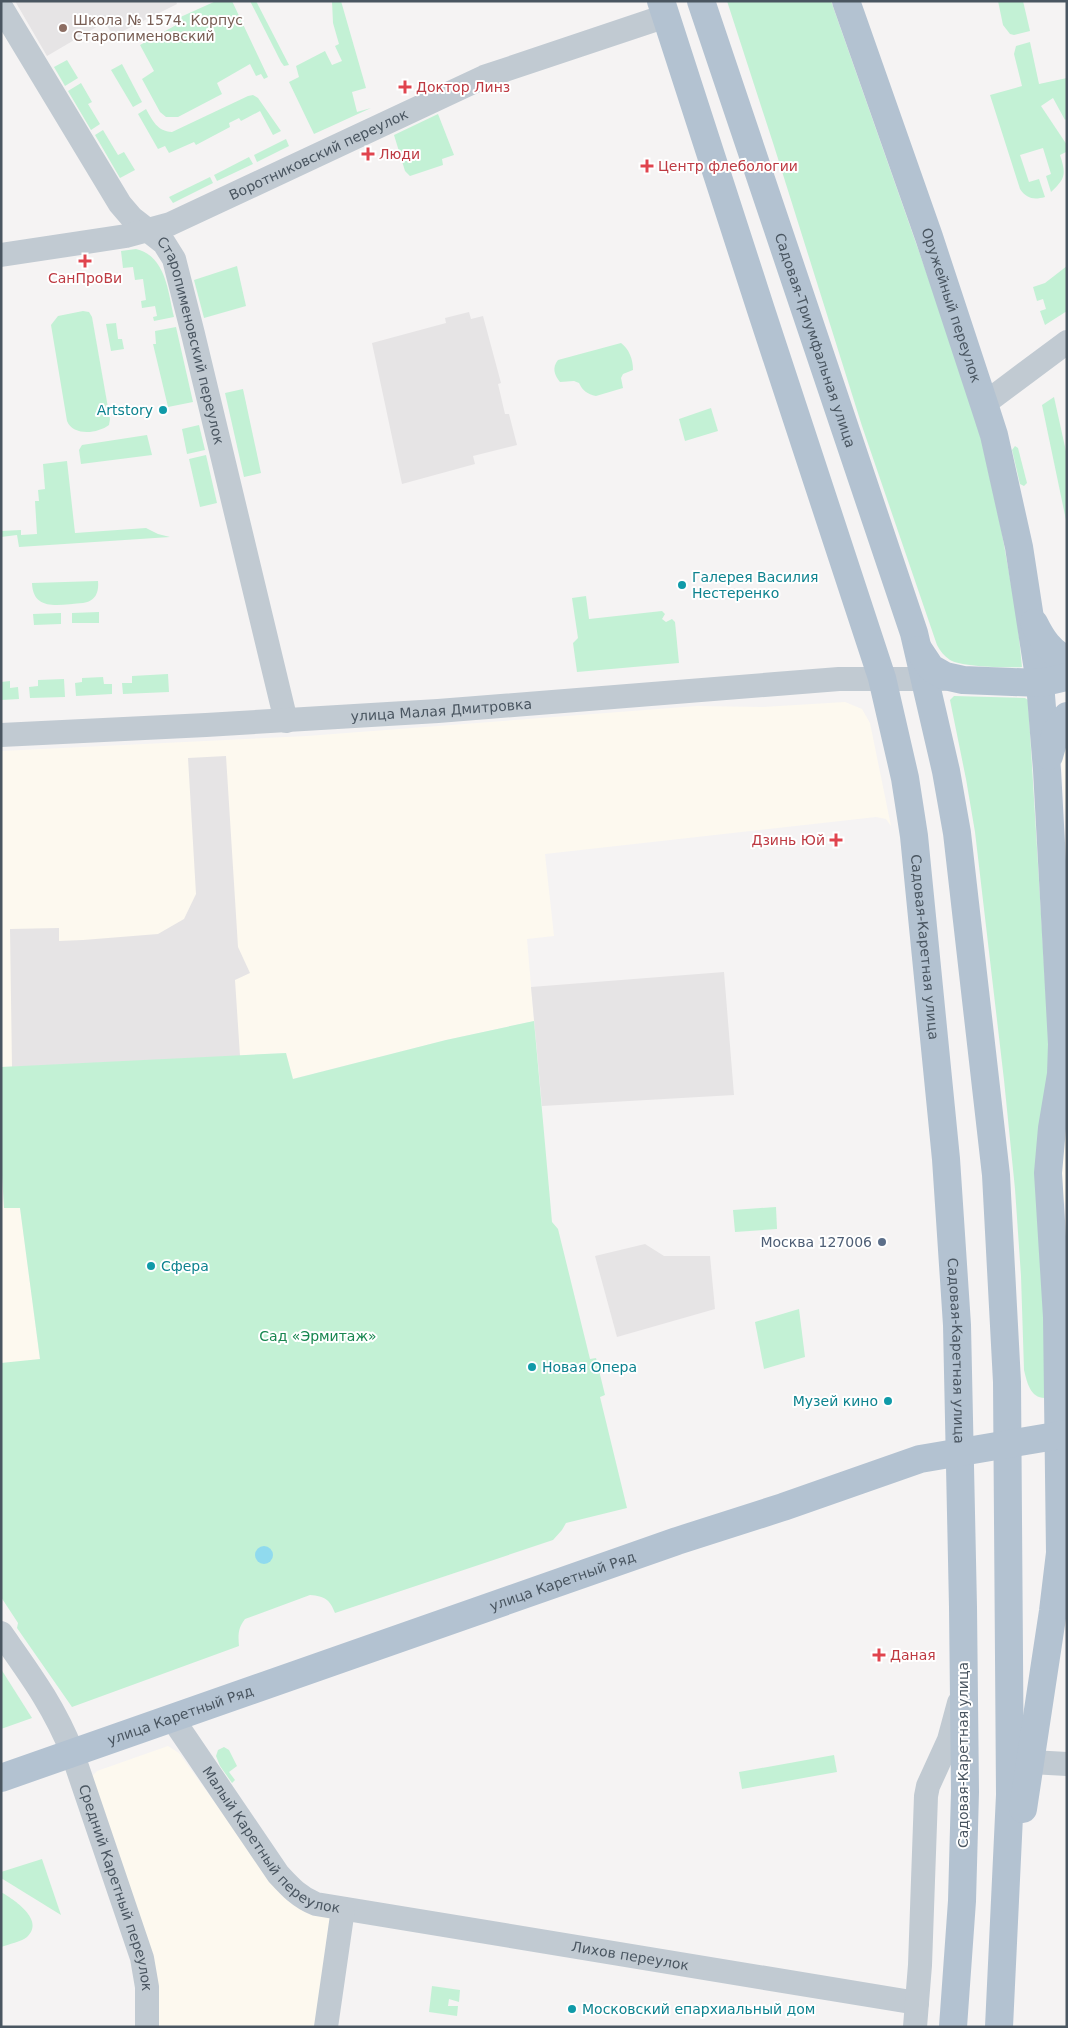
<svg xmlns="http://www.w3.org/2000/svg" width="1068" height="2028" font-family="'DejaVu Sans',sans-serif">
<style>
.commercial{fill:#fdf9ef}
.education{fill:#e6e4e5}
.green{fill:#c3f1d5}
.water{fill:#90daee}
.lines{fill:none;stroke-linecap:round;stroke-linejoin:round}
.minor{stroke:#c1cad2;stroke-width:24}
.major{stroke:#b3c2d1;stroke-width:28}
.education-dot{fill:#8d6e63;stroke:#fff;stroke-width:2}
.health-dot{fill:#e0444e;stroke:#fff;stroke-width:2}
.culture-dot{fill:#0f9aa8;stroke:#fff;stroke-width:2}
.service-dot{fill:#5c6f8a;stroke:#fff;stroke-width:2}
.labels{text-anchor:middle;stroke-width:4;stroke-linejoin:round;paint-order:stroke}
.education-label{font-size:14px;fill:#785e54;stroke:#fff;text-anchor:start}
.health-label{font-size:14px;fill:#be3a42;stroke:#fff;text-anchor:start}
.street-label{font-size:14px;fill:#4a5661;stroke:#fff}
.culture-label{font-size:14px;fill:#0d838f;stroke:#fff;text-anchor:start}
.service-label{font-size:14px;fill:#4e5e75;stroke:#fff;text-anchor:end}
.park-label{font-size:14px;fill:#17864f;stroke:#fff}
</style>
<rect width="100%" height="100%" fill="#f5f3f3"/>
<!-- commercial -->
<g class="commercial">
<path d="M 845,702 L 862,709 L 870,723 L 891,826 L 886,819 L 876,817 L 545,854 L 554,936 L 527,939 L 534,1021 L 446,1040 L 292,1079 L 286,1053 L 1,1067 L 1,751 L 307,736 L 697,706 L 763,707 Z"/>
<path d="M 1067,729 L 1067,846 L 1061,752 Z"/>
<path d="M 1067,1122 L 1067,1207 L 1063,1199 L 1062,1169 Z"/>
<path d="M 1,1159 L 4,1208 L 20,1208 L 40,1360 L 1,1363 Z"/>
<path d="M 168,1746 L 179,1753 L 283,1897 L 292,1903 L 330,1915 L 315,2027 L 156,2027 L 92,1776 L 97,1771 Z"/>
</g>
<!-- education -->
<g class="education">
<path d="M 15,1 L 176,1 L 177,4 L 113,36 L 105,22 L 47,56 Z"/>
<path d="M 469,312 L 471,319 L 483,316 L 501,383 L 498,384 L 505,414 L 509,414 L 517,445 L 473,456 L 475,464 L 402,484 L 372,343 L 446,323 L 445,318 Z"/>
<path d="M 226,756 L 238,947 L 250,973 L 235,980 L 240,1056 L 12,1067 L 10,929 L 59,928 L 59,941 L 83,940 L 158,934 L 184,919 L 196,894 L 188,758 Z"/>
<path d="M 724,972 L 734,1095 L 542,1106 L 531,987 Z"/>
<path d="M 645,1244 L 664,1256 L 710,1256 L 715,1309 L 617,1337 L 595,1256 Z"/>
</g>
<!-- green -->
<g class="green">
<path d="M 216,1 L 232,1 L 268,77 L 264,79 L 261,74 L 256,76 L 250,64 L 217,83 L 222,94 L 178,117 L 166,117 L 160,112 L 142,79 L 154,71 L 140,45 L 178,24 L 176,19 Z"/>
<path d="M 250,1 L 256,1 L 289,65 L 284,66 L 281,62 Z"/>
<path d="M 332,1 L 341,1 L 366,88 L 352,92 L 357,112 L 371,108 L 314,134 L 289,82 L 299,77 L 296,66 L 325,51 L 332,65 L 342,61 L 335,46 L 339,44 L 333,23 Z"/>
<path d="M 727,1 L 831,1 L 975,411 L 1001,528 L 1017,618 L 1022,667 C 1008,668 962,667 950,660 C 944,656 940,651 937,645 L 862,426 L 774,146 Z"/>
<path d="M 998,1 L 1023,1 L 1030,31 L 1014,35 L 1010,34 L 1003,25 Z"/>
<path d="M 1030,42 L 1039,84 L 1067,78 L 1067,118 L 1065,120 L 1053,98 L 1041,106 L 1067,145 L 1066,152 L 1060,155 C 1066,174 1066,178 1051,192 L 1046,176 L 1051,174 L 1043,148 L 1020,155 L 1029,182 L 1039,179 L 1045,197 C 1034,200 1027,199 1020,189 L 990,95 L 1022,86 L 1014,54 L 1016,46 Z"/>
<path d="M 67,60 L 78,78 L 65,86 L 54,67 Z"/>
<path d="M 122,64 L 142,102 L 133,107 L 111,70 Z"/>
<path d="M 81,83 L 92,102 L 88,104 L 100,124 L 91,130 L 68,91 Z"/>
<path d="M 253,95 L 258,98 L 281,131 L 273,135 L 260,111 L 241,121 L 239,118 L 229,123 L 230,127 L 196,145 L 194,142 L 169,153 L 165,146 L 158,149 L 138,114 L 146,109 C 153,121 157,131 172,132 L 248,96 Z"/>
<path d="M 438,114 L 454,155 L 442,159 L 443,165 L 410,176 L 405,171 L 394,135 Z"/>
<path d="M 103,130 L 118,155 L 124,152 L 135,170 L 120,178 L 95,135 Z"/>
<path d="M 286,139 L 289,146 L 257,162 L 254,155 Z"/>
<path d="M 249,157 L 253,164 L 217,181 L 214,175 Z"/>
<path d="M 210,177 L 213,183 L 173,203 L 169,197 Z"/>
<path d="M 136,249 C 166,256 168,292 174,317 L 154,321 L 153,317 L 157,316 L 155,306 L 142,308 L 141,301 L 146,300 L 143,279 L 135,280 L 133,267 L 123,268 L 121,251 Z"/>
<path d="M 237,266 L 246,306 L 204,318 L 194,280 Z"/>
<path d="M 1067,266 L 1067,311 L 1045,325 L 1040,311 L 1046,309 L 1043,299 L 1037,301 L 1033,287 L 1045,283 Z"/>
<path d="M 83,311 L 89,312 L 92,317 L 110,419 L 109,425 C 97,434 73,436 67,421 L 51,325 L 58,316 Z"/>
<path d="M 116,323 L 118,339 L 122,339 L 124,349 L 111,351 L 106,324 Z"/>
<path d="M 176,327 L 193,402 L 168,407 L 153,344 L 156,344 L 155,331 Z"/>
<path d="M 621,343 C 629,349 633,359 633,370 L 623,374 L 621,378 L 623,388 L 596,396 C 587,394 583,391 579,383 L 574,381 L 560,382 C 554,375 552,367 558,360 Z"/>
<path d="M 243,389 L 261,473 L 244,477 L 225,393 Z"/>
<path d="M 1054,397 L 1067,456 L 1066,520 L 1042,405 Z"/>
<path d="M 711,408 L 718,431 L 685,441 L 679,419 Z"/>
<path d="M 199,425 L 205,450 L 187,454 L 182,429 Z"/>
<path d="M 147,435 L 152,455 L 81,464 L 79,450 L 82,445 Z"/>
<path d="M 1015,446 L 1018,448 L 1027,483 L 1024,486 L 1020,484 L 1012,450 Z"/>
<path d="M 206,455 L 217,503 L 200,507 L 189,459 Z"/>
<path d="M 67,461 L 75,533 L 146,528 L 158,534 L 170,537 L 19,547 L 17,535 L 1,537 L 1,531 L 21,530 L 21,535 L 37,534 L 35,501 L 39,501 L 38,490 L 45,489 L 43,464 Z"/>
<path d="M 98,581 C 99,592 96,601 83,603 C 62,604 33,613 32,583 Z"/>
<path d="M 586,596 L 589,619 L 662,611 L 665,614 L 662,619 L 666,622 L 672,619 L 675,622 L 679,663 L 577,672 L 573,643 L 578,638 L 572,598 Z"/>
<path d="M 99,612 L 99,623 L 72,623 L 72,613 Z"/>
<path d="M 61,613 L 61,624 L 34,625 L 33,614 Z"/>
<path d="M 168,674 L 169,692 L 123,694 L 122,683 L 132,683 L 132,676 Z"/>
<path d="M 103,677 L 104,684 L 112,684 L 112,694 L 76,696 L 75,683 L 82,682 L 82,678 Z"/>
<path d="M 64,679 L 65,697 L 30,698 L 29,687 L 38,686 L 38,680 Z"/>
<path d="M 10,681 L 10,688 L 18,687 L 19,699 L 1,700 L 1,682 Z"/>
<path d="M 954,696 L 1025,698 L 1028,700 L 1049,1045 L 1045,1398 C 1030,1398 1027,1382 1024,1370 L 1021,1276 L 1015,1189 L 1004,1080 L 975,832 L 966,779 L 950,700 Z"/>
<path d="M 534,1021 L 552,1222 L 558,1229 L 590,1359 L 596,1358 L 605,1395 L 600,1397 L 627,1508 L 566,1523 L 562,1530 L 553,1540 L 335,1613 C 330,1600 325,1596 310,1595 L 245,1619 C 238,1628 238,1635 239,1646 L 72,1707 L 17,1628 L 18,1623 L 1,1597 L 1,1363 L 40,1359 L 20,1208 L 4,1208 L 1,1159 L 1,1067 L 286,1053 L 293,1079 L 446,1040 Z"/>
<path d="M 776,1207 L 777,1229 L 735,1232 L 733,1210 Z"/>
<path d="M 799,1309 L 805,1357 L 764,1369 L 755,1322 Z"/>
<path d="M 1,1669 L 32,1718 L 1,1729 Z"/>
<path d="M 224,1747 L 229,1750 L 237,1766 L 229,1772 L 235,1780 L 232,1783 L 220,1766 L 216,1756 L 218,1750 Z"/>
<path d="M 834,1755 L 837,1772 L 742,1789 L 739,1772 Z"/>
<path d="M 42,1859 L 61,1915 L 1,1878 L 1,1872 Z"/>
<path d="M 1,1892 C 13,1899 46,1920 27,1937 C 21,1942 9,1944 1,1947 Z"/>
<path d="M 432,1986 L 460,1990 L 459,2002 L 449,1999 L 448,2006 L 458,2006 L 457,2016 L 429,2012 Z"/>
</g>
<!-- water -->
<circle class="water" cx="264" cy="1555" r="9"/>
<g class="lines">
<!-- minor -->
<g class="minor">
<path id="s1" d="M 1,7 L 120,204 L 132,218 L 164,243 L 174,259 L 193,334 L 286,721"/>
<path id="s2" d="M 1,255 L 126,236 L 170,224 L 484,77 L 657,19"/>
<path d="M 984,404 L 1067,342"/>
<path id="s3" d="M 1,735 L 206,725 L 438,711 L 839,679 L 943,679"/>
<path id="s4" d="M 1,1633 C 29,1673 54,1706 72,1752 L 142,1958 L 147,1987 L 147,2027"/>
<path id="s5" d="M 172,1718 L 278,1874 C 290,1887 299,1897 316,1904 L 917,2003"/>
<path d="M 1031,1762 L 1067,1764"/>
<path d="M 326,2027 L 343,1909"/>
<path d="M 915,2027 L 920,1965 L 926,1796 L 928,1786 L 949,1740 L 959,1703"/>
</g>
<!-- major -->
<g class="major">
<path id="s6" d="M 661,1 L 761,310 L 882,678 L 905,778 L 914,836 L 946,1159 L 957,1325 L 963,1607 L 965,1792 L 962,1901 L 953,2027"/>
<path id="s7" d="M 701,1 L 914,633 L 946,771 L 957,833 L 996,1175 L 1007,1382 L 1010,1795 L 999,2027"/>
<path id="s8" d="M 846,1 L 929,237 L 984,404 L 994,435 L 1019,547 L 1040,683 L 1047,770 L 1062,1044 L 1061,1074 L 1052,1128 L 1048,1173 L 1057,1317 L 1060,1553 L 1053,1611 L 1023,1809"/>
<path d="M 1034,623 C 1042,639 1050,652 1067,660"/>
<path d="M 919,650 L 931,668 L 945,676 L 963,680 L 1040,683 L 1067,677"/>
<path d="M 1049,756 L 1056,732 L 1067,716"/>
<path id="s9" d="M 1,1778 L 677,1541 L 783,1507 L 920,1459 L 1067,1434"/>
</g>
</g>
<!-- markers -->
<circle class="education-dot" cx="63" cy="28" r="5"/>
<g class="health-dot">
<path d="M402.5 79.5h5v5h5v5h-5v5h-5v-5h-5v-5h5z"/>
<path d="M365.5 146.5h5v5h5v5h-5v5h-5v-5h-5v-5h5z"/>
<path d="M644.5 158.5h5v5h5v5h-5v5h-5v-5h-5v-5h5z"/>
<path d="M82.5 253.5h5v5h5v5h-5v5h-5v-5h-5v-5h5z"/>
<path d="M833.5 832.5h5v5h5v5h-5v5h-5v-5h-5v-5h5z"/>
<path d="M876.5 1647.5h5v5h5v5h-5v5h-5v-5h-5v-5h5z"/>
</g>
<g class="culture-dot">
<circle cx="163" cy="410" r="5"/>
<circle cx="682" cy="585" r="5"/>
<circle cx="151" cy="1266" r="5"/>
<circle cx="532" cy="1367" r="5"/>
<circle cx="888" cy="1401" r="5"/>
<circle cx="572" cy="2009" r="5"/>
</g>
<circle class="service-dot" cx="882" cy="1242" r="5"/>
<g class="labels">
<!-- education labels -->
<g class="education-label">
<text x="73" y="25">Школа № 1574. Корпус<tspan x="73" dy="16">Старопименовский</tspan></text>
</g>
<!-- health labels -->
<g class="health-label">
<text x="416" y="92">Доктор Линз</text>
<text x="379" y="159">Люди</text>
<text x="658" y="171">Центр флебологии</text>
<text x="85" y="283" text-anchor="middle">СанПроВи</text>
<text x="825" y="845" text-anchor="end">Дзинь Юй</text>
<text x="890" y="1660">Даная</text>
</g>
<!-- street labels -->
<g class="street-label">
<text dy="5" stroke="none"><textPath href="#s2" startOffset="336">Воротниковский переулок</textPath></text>
<text dy="5" stroke="none"><textPath href="#s8" startOffset="322">Оружейный переулок</textPath></text>
<text dy="5" stroke="none"><textPath href="#s7" startOffset="358">Садовая-Триумфальная улица</textPath></text>
<text dy="5" stroke="none"><textPath href="#s1" startOffset="391">Старопименовский переулок</textPath></text>
<text dy="5" stroke="none"><textPath href="#s3" startOffset="441">улица Малая Дмитровка</textPath></text>
<text dy="5" stroke="none"><textPath href="#s6" startOffset="985">Садовая-Каретная улица</textPath></text>
<text dy="5" stroke="none"><textPath href="#s6" startOffset="1390">Садовая-Каретная улица</textPath></text>
<text dy="5" stroke="none"><textPath href="#s9" startOffset="595">улица Каретный Ряд</textPath></text>
<text dy="5" stroke="none"><textPath href="#s9" startOffset="190">улица Каретный Ряд</textPath></text>
<text transform="translate(963 1755) rotate(-90)" y="5">Садовая-Каретная улица</text>
<text dy="5" stroke="none"><textPath href="#s5" startOffset="161">Малый Каретный переулок</textPath></text>
<text dy="5" stroke="none"><textPath href="#s4" startOffset="282">Средний Каретный переулок</textPath></text>
<text dy="5" stroke="none"><textPath href="#s5" startOffset="556">Лихов переулок</textPath></text>
</g>
<!-- culture labels -->
<g class="culture-label">
<text x="153" y="415" text-anchor="end">Artstory</text>
<text x="692" y="582">Галерея Василия<tspan x="692" dy="16">Нестеренко</tspan></text>
<text x="161" y="1271">Сфера</text>
<text x="542" y="1372">Новая Опера</text>
<text x="878" y="1406" text-anchor="end">Музей кино</text>
<text x="582" y="2014">Московский епархиальный дом</text>
</g>
<!-- service labels -->
<g class="service-label">
<text x="872" y="1247">Москва 127006</text>
</g>
<!-- park labels -->
<g class="park-label">
<text x="318" y="1341">Сад «Эрмитаж»</text>
</g>
</g>
<!-- border -->
<rect width="1068" height="2028" fill="none" stroke="#4a5661" stroke-width="5"/>
</svg>
